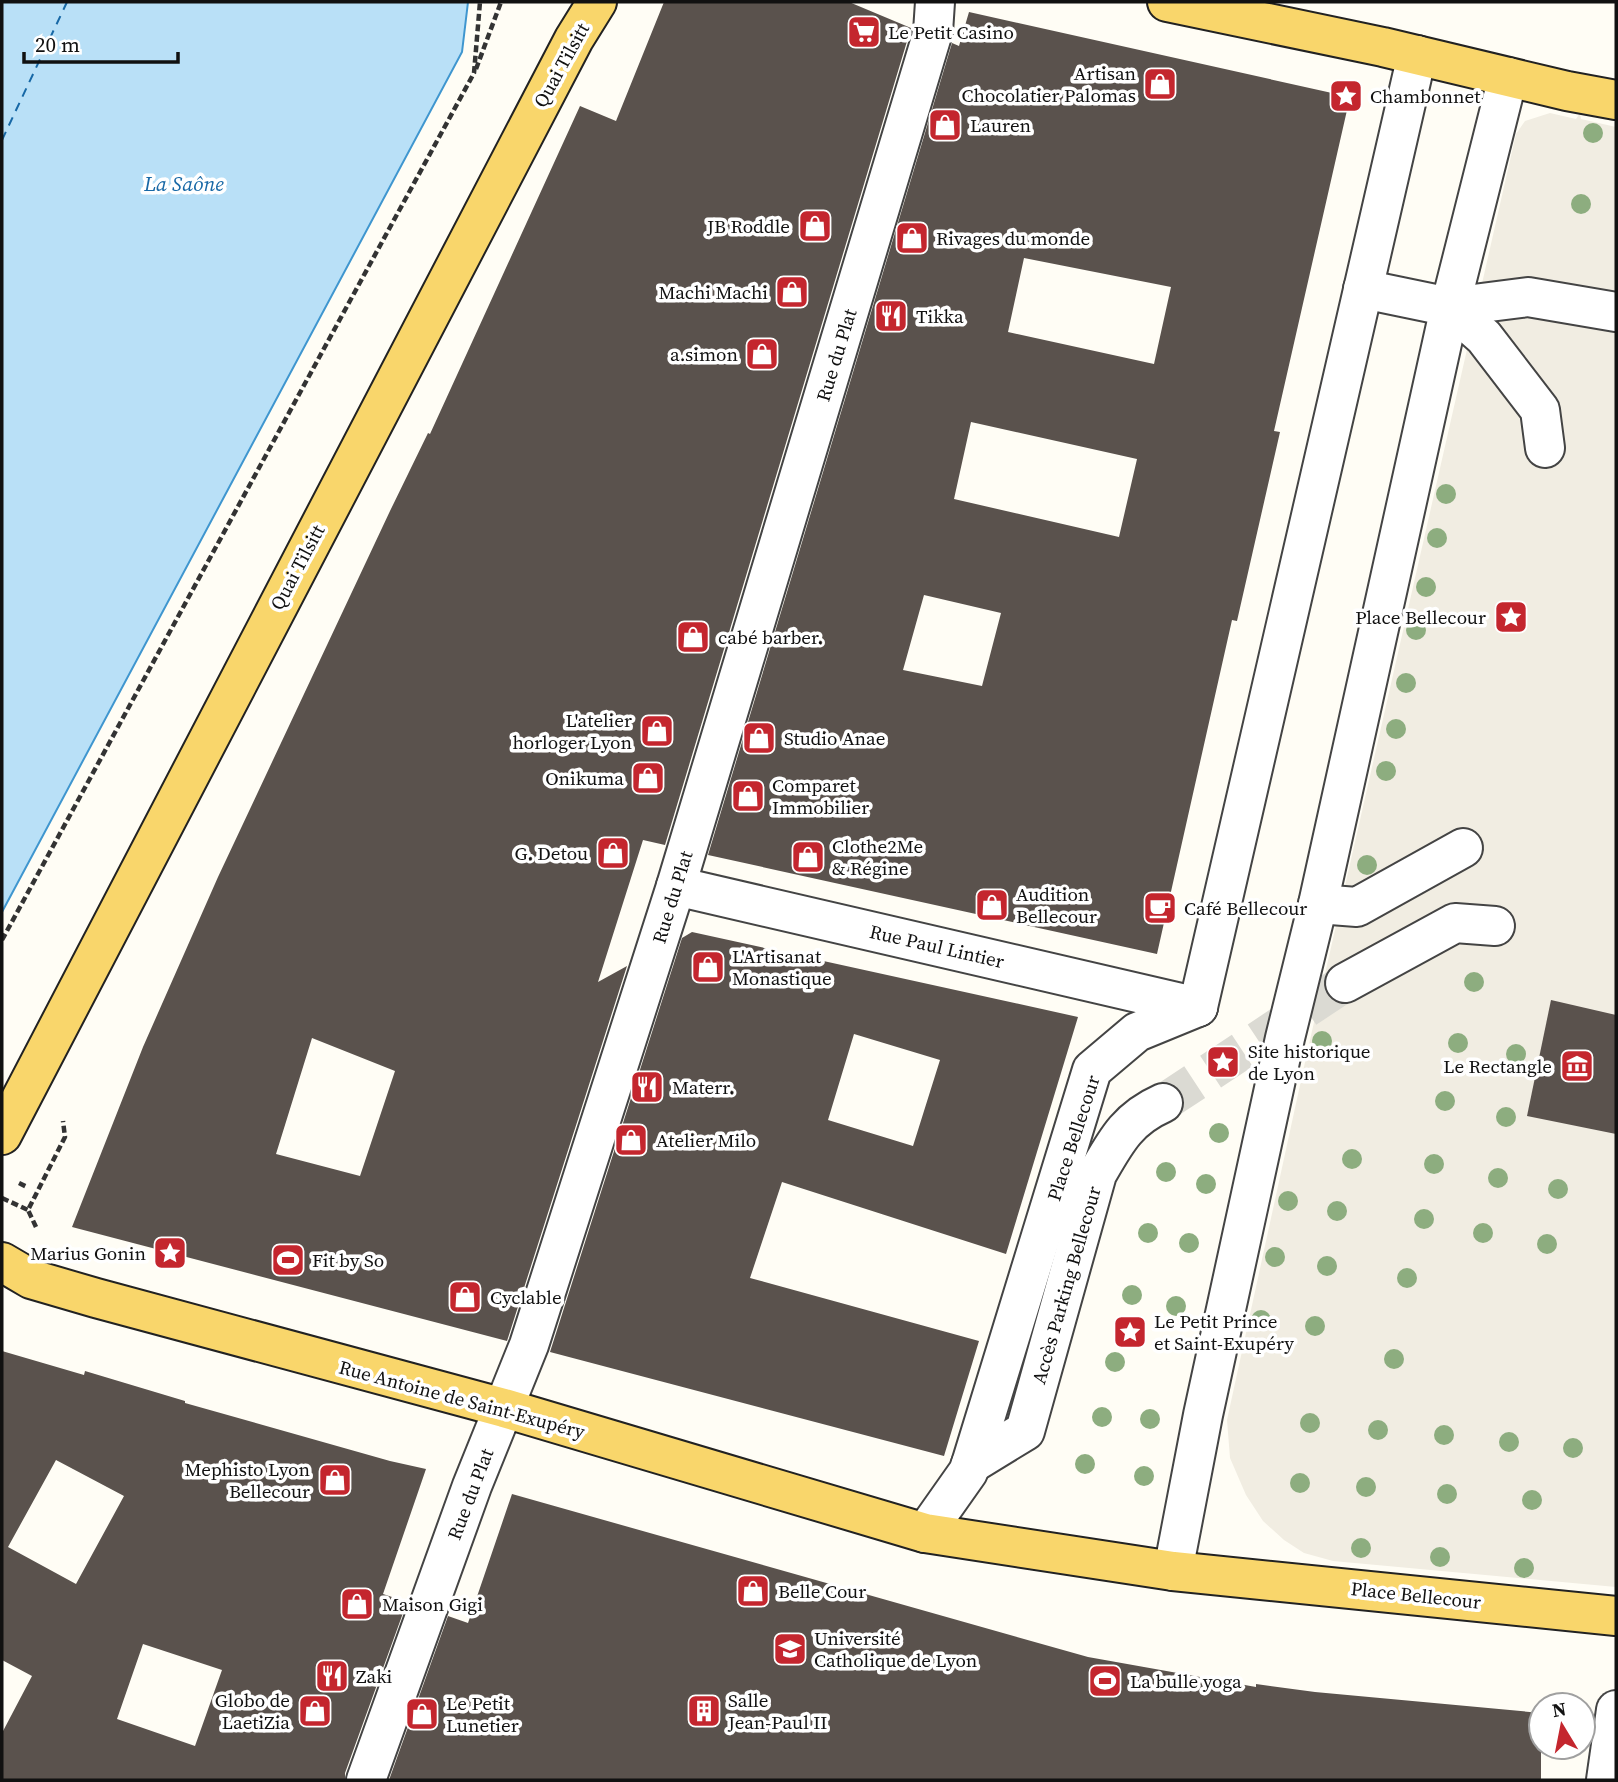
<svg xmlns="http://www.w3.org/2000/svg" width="1618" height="1782" font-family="'Source Serif 4',serif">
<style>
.plaza{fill:#f1ede2}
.water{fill:#b9e0f7;stroke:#3f96cf;stroke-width:2}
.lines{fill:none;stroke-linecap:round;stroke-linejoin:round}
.ferry{stroke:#1768a6;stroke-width:2;stroke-dasharray:9 7;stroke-linecap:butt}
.building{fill:#5a524d;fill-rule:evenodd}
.minor-tunnel{stroke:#dbdad3;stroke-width:38;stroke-dasharray:38 19;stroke-linecap:butt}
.minor-casing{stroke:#444;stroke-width:42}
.major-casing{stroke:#222;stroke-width:42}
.path{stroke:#333;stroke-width:4.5;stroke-dasharray:7 3.5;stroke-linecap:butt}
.minor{stroke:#fff;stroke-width:38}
.major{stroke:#f9d66b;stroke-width:38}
.tree{fill:#8dad7f}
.labels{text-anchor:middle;stroke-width:7;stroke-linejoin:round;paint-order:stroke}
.poi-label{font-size:19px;fill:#111;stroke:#fff;text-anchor:start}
.street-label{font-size:19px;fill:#111;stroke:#fff}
.water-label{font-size:21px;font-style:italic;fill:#1768a6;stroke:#fff}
</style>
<rect width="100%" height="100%" fill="#fffdf5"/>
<!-- plaza -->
<path class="plaza" d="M 1550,113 L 1576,119 L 1580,113 L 1581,119 L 1616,127 L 1616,1587 L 1333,1561 L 1304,1553 L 1284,1540 L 1263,1521 L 1246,1495 L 1230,1458 L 1227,1420 L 1307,1053 L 1516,134 L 1525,121 Z"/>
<!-- water -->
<path class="water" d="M 2,2 L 468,2 L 462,52 L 2,912 Z"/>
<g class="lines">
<!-- ferry -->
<path class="ferry" d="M 2,140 L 67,2"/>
</g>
<!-- building -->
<g class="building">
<path d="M 664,2 L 849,2 L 911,28 L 665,845 L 643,840 L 598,982 L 627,966 L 507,1341 L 72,1227 L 143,1047 L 218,877 L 390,511 L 428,433 L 430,434 L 580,106 L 616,121 ZM 312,1038 L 395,1071 L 360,1176 L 276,1154 Z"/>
<path d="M 969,12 L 1350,97 L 1274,431 L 1280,432 L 1237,621 L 1232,620 L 1157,954 L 708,855 L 952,43 L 959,46 ZM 1024,258 L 1171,287 L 1154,364 L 1008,332 ZM 971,422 L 1137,459 L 1119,537 L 954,499 ZM 924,595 L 1001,613 L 982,686 L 903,670 Z"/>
<path d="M 692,932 L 1078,1017 L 1006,1254 L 782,1182 L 750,1278 L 979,1341 L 944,1456 L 550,1352 L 682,938 ZM 854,1034 L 940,1060 L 913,1146 L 828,1120 Z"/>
<path d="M 1551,1000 L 1616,1015 L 1616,1134 L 1527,1116 Z"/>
<path d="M 2,1351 L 84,1375 L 85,1371 L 185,1401 L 185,1403 L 390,1461 L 426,1469 L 383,1594 L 407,1602 L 345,1773 L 345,1780 L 2,1780 L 2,1733 L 32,1676 L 2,1660 ZM 56,1460 L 124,1496 L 76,1584 L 8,1547 ZM 143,1644 L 222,1670 L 195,1746 L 117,1719 Z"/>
<path d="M 512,1494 L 1088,1657 L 1256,1687 L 1256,1684 L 1315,1692 L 1541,1713 L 1541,1780 L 389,1780 L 448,1616 L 468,1623 Z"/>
</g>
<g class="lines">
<!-- minor-tunnel -->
<path class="minor-tunnel" d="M 1163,1103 L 1345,983"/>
<defs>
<g id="minor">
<path d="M 1363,289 L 1450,307 L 1528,297 L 1616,312"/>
<path d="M 1450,307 L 1484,337 L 1540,410 L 1545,448"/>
<path d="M 676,886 L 1198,1007"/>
<path d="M 1318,904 L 1357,907 L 1463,848"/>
<path d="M 1345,983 L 1455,923 L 1495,926"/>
<path d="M 1198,1007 L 1417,55"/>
<path d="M 971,1464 L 1025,1431 L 1097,1174 C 1116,1141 1127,1119 1163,1103"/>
<path d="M 925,1533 L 968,1472 L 971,1464 L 1092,1070 L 1137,1032 L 1198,1007"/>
<path d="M 1173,1571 L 1203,1415 L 1285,1038 L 1318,904 L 1450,307 L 1508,77"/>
<path d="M 366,1780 L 472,1486 L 529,1345 L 676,886 L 933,32 L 935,2"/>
<path d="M 1606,1780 L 1616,1710"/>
</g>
<g id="major">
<path d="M 1167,2 L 1383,47 L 1567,91 L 1616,100"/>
<path d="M 2,1135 L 574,39 L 597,2"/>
<path d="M 2,1262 L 31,1279 L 96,1298 L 504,1408 L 925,1533 L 1173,1571 L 1616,1616"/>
</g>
</defs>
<!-- minor casing -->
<use href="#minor" class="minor-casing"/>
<!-- major casing -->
<use href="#major" class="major-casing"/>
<!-- path -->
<g class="path">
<path d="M 476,69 L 501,2"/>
<path d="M 2,940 L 474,73 L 480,2"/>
<path d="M 19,1183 L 27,1187"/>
<path d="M 2,1198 L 28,1210"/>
<path d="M 36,1227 L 28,1210 L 65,1137 L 63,1121"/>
</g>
<!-- minor -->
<use href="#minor" class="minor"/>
<!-- major -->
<use href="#major" class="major"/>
</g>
<!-- trees -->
<g class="tree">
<circle cx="1593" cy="133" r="10"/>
<circle cx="1581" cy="204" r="10"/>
<circle cx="1446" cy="494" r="10"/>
<circle cx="1437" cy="538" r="10"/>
<circle cx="1426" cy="587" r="10"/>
<circle cx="1416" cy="630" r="10"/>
<circle cx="1406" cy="683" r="10"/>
<circle cx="1396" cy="729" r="10"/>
<circle cx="1386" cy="771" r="10"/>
<circle cx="1367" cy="865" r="10"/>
<circle cx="1474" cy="982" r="10"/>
<circle cx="1322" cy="1041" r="10"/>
<circle cx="1458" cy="1043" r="10"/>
<circle cx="1516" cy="1054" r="10"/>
<circle cx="1445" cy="1101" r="10"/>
<circle cx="1506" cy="1117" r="10"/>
<circle cx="1219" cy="1133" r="10"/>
<circle cx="1352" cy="1159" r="10"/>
<circle cx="1434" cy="1164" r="10"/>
<circle cx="1166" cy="1172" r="10"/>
<circle cx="1498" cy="1178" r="10"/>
<circle cx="1206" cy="1184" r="10"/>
<circle cx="1558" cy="1189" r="10"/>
<circle cx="1288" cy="1201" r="10"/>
<circle cx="1337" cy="1211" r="10"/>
<circle cx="1424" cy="1219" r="10"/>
<circle cx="1148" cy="1233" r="10"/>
<circle cx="1483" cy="1233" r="10"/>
<circle cx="1189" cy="1243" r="10"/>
<circle cx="1547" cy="1244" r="10"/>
<circle cx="1275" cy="1257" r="10"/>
<circle cx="1327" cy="1266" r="10"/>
<circle cx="1407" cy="1278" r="10"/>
<circle cx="1132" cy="1295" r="10"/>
<circle cx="1176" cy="1306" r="10"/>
<circle cx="1261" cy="1320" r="10"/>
<circle cx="1315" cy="1326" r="10"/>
<circle cx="1394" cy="1359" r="10"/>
<circle cx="1115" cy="1362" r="10"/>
<circle cx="1102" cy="1417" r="10"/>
<circle cx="1150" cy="1419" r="10"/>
<circle cx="1310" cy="1423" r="10"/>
<circle cx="1378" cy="1430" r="10"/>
<circle cx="1444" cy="1435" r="10"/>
<circle cx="1509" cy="1442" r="10"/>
<circle cx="1573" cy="1448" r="10"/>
<circle cx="1085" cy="1464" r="10"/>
<circle cx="1144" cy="1476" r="10"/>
<circle cx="1300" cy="1483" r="10"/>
<circle cx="1366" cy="1487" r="10"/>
<circle cx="1447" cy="1494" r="10"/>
<circle cx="1532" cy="1500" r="10"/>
<circle cx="1361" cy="1548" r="10"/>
<circle cx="1440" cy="1557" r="10"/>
<circle cx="1524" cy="1568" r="10"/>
</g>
<!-- icons -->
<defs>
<symbol id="supermarket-square" viewBox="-11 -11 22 22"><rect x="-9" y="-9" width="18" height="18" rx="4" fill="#c4262e" stroke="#fff"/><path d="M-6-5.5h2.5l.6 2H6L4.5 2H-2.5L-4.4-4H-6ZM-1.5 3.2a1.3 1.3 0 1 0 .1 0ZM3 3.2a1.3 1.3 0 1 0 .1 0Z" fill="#fff"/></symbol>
<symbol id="shop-square" viewBox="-11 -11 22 22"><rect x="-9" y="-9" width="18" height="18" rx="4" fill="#c4262e" stroke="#fff"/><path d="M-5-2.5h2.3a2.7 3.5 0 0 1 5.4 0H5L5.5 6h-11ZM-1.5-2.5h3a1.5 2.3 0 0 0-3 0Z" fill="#fff"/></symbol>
<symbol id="sight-square" viewBox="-11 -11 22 22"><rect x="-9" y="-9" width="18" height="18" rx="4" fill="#c4262e" stroke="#fff"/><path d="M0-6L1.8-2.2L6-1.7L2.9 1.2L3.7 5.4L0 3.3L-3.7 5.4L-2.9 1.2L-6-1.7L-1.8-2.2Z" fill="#fff"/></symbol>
<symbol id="restaurant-square" viewBox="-11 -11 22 22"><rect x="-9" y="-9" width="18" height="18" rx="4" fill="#c4262e" stroke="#fff"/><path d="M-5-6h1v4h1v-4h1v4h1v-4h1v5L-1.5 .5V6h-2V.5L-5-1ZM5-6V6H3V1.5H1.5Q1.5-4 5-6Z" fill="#fff"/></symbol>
<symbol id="cafe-square" viewBox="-11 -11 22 22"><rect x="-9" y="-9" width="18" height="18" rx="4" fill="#c4262e" stroke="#fff"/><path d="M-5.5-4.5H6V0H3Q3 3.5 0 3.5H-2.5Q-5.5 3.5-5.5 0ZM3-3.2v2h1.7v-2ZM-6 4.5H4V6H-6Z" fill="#fff"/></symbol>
<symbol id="museum-square" viewBox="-11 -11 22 22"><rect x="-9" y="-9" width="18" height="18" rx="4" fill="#c4262e" stroke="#fff"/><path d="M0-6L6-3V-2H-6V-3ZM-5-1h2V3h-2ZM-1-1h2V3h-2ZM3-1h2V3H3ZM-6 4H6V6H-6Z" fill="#fff"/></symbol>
<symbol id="stadium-square" viewBox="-11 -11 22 22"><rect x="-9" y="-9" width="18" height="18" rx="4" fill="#c4262e" stroke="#fff"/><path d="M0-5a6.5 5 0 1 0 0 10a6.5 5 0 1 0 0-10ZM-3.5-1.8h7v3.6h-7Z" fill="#fff"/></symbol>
<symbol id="university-square" viewBox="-11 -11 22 22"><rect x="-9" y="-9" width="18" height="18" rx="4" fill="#c4262e" stroke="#fff"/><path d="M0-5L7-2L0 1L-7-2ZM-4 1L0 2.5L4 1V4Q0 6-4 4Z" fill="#fff"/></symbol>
<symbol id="building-square" viewBox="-11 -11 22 22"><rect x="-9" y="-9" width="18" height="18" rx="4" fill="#c4262e" stroke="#fff"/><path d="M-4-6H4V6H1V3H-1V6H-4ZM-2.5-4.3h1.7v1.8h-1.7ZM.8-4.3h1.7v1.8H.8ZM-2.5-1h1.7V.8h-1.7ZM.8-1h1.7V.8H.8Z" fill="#fff"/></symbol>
</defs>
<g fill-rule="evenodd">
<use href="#supermarket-square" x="845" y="13" width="38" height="38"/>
<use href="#shop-square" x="1141" y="65" width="38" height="38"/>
<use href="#sight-square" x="1327" y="77" width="38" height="38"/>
<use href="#shop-square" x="926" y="106" width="38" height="38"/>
<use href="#shop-square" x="796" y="207" width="38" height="38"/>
<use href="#shop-square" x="893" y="219" width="38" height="38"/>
<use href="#shop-square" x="773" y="273" width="38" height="38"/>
<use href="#restaurant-square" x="872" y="297" width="38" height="38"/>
<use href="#shop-square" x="743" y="335" width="38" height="38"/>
<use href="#sight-square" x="1492" y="598" width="38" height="38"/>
<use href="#shop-square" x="674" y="618" width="38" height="38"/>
<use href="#shop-square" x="638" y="712" width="38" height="38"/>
<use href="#shop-square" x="740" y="719" width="38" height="38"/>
<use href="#shop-square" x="629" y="759" width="38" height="38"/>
<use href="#shop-square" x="729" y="777" width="38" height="38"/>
<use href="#shop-square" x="594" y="834" width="38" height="38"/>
<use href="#shop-square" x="789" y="838" width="38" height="38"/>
<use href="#shop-square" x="973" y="886" width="38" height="38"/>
<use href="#cafe-square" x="1141" y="889" width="38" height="38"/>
<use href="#shop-square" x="689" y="948" width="38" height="38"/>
<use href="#sight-square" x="1204" y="1043" width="38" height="38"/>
<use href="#museum-square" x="1558" y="1047" width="38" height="38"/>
<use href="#restaurant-square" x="628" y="1068" width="38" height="38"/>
<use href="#shop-square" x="612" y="1121" width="38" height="38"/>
<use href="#sight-square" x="151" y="1234" width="38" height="38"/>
<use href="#stadium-square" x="269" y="1241" width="38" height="38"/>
<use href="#shop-square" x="446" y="1278" width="38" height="38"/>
<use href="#sight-square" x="1111" y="1313" width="38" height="38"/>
<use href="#shop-square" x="316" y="1461" width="38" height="38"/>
<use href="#shop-square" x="734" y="1572" width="38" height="38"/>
<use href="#shop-square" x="338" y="1585" width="38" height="38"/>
<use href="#university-square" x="771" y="1630" width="38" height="38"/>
<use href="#restaurant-square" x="313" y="1657" width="38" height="38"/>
<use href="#stadium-square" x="1086" y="1662" width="38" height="38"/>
<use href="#shop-square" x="296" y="1692" width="38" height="38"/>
<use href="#building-square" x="685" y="1692" width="38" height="38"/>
<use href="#shop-square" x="403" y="1695" width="38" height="38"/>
</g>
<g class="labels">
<!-- poi labels -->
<g class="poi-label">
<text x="888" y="39">Le Petit Casino</text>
<text x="1136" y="80" text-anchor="end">Artisan<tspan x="1136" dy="22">Chocolatier Palomas</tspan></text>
<text x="1370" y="103">Chambonnet</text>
<text x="970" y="132">Lauren</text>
<text x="790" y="233" text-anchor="end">JB Roddle</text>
<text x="936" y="245">Rivages du monde</text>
<text x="768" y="299" text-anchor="end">Machi Machi</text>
<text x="916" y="323">Tikka</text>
<text x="738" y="361" text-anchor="end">a.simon</text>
<text x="1486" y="624" text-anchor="end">Place Bellecour</text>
<text x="718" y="644">cabé barber.</text>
<text x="632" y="727" text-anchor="end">L'atelier<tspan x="632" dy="22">horloger Lyon</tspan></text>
<text x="784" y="745">Studio Anae</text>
<text x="624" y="785" text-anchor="end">Onikuma</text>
<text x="772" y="792">Comparet<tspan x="772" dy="22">Immobilier</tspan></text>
<text x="832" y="853">Clothe2Me<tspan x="832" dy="22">&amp; Régine</tspan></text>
<text x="588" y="860" text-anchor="end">G. Detou</text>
<text x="1016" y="901">Audition<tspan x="1016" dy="22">Bellecour</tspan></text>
<text x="1184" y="915">Café Bellecour</text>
<text x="732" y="963">L'Artisanat<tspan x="732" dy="22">Monastique</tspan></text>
<text x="1248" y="1058">Site historique<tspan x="1248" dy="22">de Lyon</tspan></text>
<text x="1552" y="1073" text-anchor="end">Le Rectangle</text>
<text x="672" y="1094">Materr.</text>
<text x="656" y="1147">Atelier Milo</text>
<text x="146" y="1260" text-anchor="end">Marius Gonin</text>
<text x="312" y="1267">Fit by So</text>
<text x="490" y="1304">Cyclable</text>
<text x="1154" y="1328">Le Petit Prince<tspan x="1154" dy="22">et Saint-Exupéry</tspan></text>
<text x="310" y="1476" text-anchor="end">Mephisto Lyon<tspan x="310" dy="22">Bellecour</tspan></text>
<text x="778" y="1598">Belle Cour</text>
<text x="382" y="1611">Maison Gigi</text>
<text x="814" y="1645">Université<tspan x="814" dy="22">Catholique de Lyon</tspan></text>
<text x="356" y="1683">Zaki</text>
<text x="1130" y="1688">La bulle yoga</text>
<text x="290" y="1707" text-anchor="end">Globo de<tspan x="290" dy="22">LaetiZia</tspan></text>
<text x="728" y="1707">Salle<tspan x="728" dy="22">Jean-Paul II</tspan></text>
<text x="446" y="1710">Le Petit<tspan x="446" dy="22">Lunetier</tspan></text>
</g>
<!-- street labels -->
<g class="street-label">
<text transform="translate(561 65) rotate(-61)" y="7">Quai Tilsitt</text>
<text transform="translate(836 355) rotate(-73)" y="7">Rue du Plat</text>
<text transform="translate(297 567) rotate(-62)" y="7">Quai Tilsitt</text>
<text transform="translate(672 897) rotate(-73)" y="7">Rue du Plat</text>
<text transform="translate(937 946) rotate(13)" y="7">Rue Paul Lintier</text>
<text transform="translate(1073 1138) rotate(-72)" y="7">Place Bellecour</text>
<text transform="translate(1066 1285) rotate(-74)" y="7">Accès Parking Bellecour</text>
<text transform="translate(462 1399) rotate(15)" y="7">Rue Antoine de Saint-Exupéry</text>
<text transform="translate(470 1494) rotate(-69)" y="7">Rue du Plat</text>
<text transform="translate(1416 1595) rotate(6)" y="7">Place Bellecour</text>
</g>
<!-- water labels -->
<g class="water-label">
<text x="184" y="191">La Saône</text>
</g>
</g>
<!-- border -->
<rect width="1618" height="1782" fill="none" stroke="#111111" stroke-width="7"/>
<!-- north arrow -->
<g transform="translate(1562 1726) rotate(350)"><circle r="33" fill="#ffffff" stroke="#a0a0a0" stroke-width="2"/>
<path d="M0-5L12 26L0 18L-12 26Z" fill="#c4262e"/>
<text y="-10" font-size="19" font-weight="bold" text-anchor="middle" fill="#111111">N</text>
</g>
<!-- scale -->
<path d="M24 52v10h154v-10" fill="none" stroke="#111111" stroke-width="3.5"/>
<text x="35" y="52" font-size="21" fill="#111111" stroke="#ffffff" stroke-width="5" paint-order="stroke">20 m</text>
</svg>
